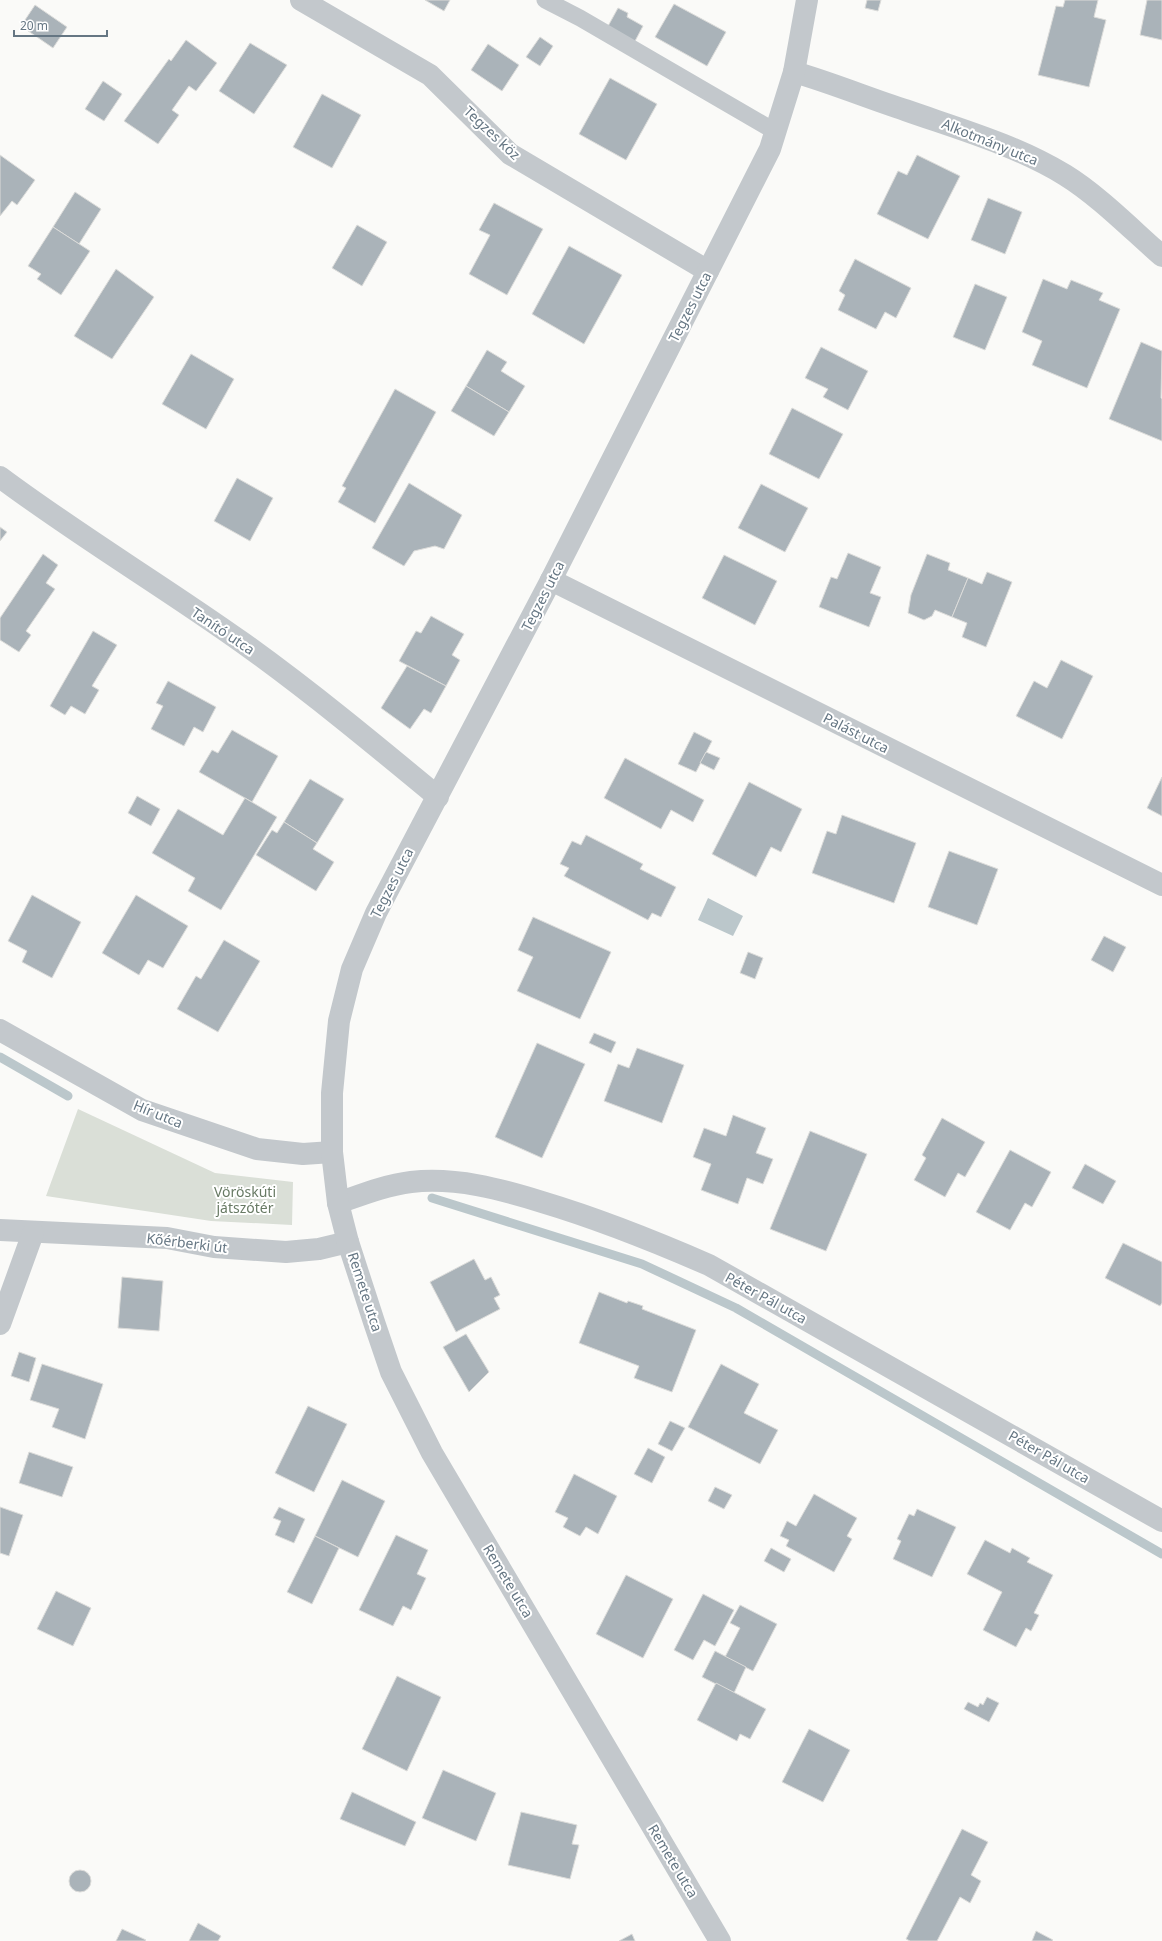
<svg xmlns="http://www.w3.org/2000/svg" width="1162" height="1941" font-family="'Noto Sans',sans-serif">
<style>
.green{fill:#dadfd7}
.water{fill:#bbc7cb}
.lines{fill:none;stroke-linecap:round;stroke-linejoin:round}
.stream{stroke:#bbc7cb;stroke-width:9}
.building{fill:#aab3b9;stroke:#dcdcda}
.lane{stroke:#c3c8cc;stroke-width:17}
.street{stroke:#c3c8cc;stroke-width:22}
.labels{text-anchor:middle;stroke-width:4;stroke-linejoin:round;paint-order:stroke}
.street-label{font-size:14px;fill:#657683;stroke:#fff}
.park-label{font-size:14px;fill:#687a64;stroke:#fff}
</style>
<rect width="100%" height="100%" fill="#fafaf8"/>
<!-- green -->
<path class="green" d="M 78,1109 L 215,1173 L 293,1182 L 292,1225 L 211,1221 L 46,1196 Z"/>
<!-- water -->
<path class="water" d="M 708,898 L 743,916 L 733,936 L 698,920 Z"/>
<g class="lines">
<!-- stream -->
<g class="stream">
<path d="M 0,1057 L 68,1096"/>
<path d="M 432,1198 L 642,1264 L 736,1308 L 1162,1554"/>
</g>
</g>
<!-- building -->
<g class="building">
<path d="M 425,0 L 450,0 L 444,11 Z"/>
<path d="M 867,0 L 881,0 L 878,11 L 865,8 Z"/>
<path d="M 1065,0 L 1098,0 L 1094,17 L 1106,20 L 1089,87 L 1038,75 L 1056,6 L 1063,7 Z"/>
<path d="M 1147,0 L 1162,0 L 1162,40 L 1140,35 Z"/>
<path d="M 674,4 L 726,32 L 707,66 L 655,37 Z"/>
<path d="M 35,5 L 67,27 L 53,48 L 21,26 Z"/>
<path d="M 618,8 L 628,13 L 627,17 L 643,26 L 634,43 L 607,28 Z"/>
<path d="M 540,37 L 553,46 L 540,66 L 526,57 Z"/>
<path d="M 186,40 L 217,63 L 196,91 L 189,86 L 172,110 L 179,115 L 158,144 L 124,121 L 169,59 L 171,61 Z"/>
<path d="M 250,43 L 287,65 L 254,114 L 219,91 Z"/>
<path d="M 488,44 L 519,65 L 502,91 L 471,70 Z"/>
<path d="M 610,78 L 657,104 L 626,160 L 579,134 Z"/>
<path d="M 103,81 L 122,94 L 104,121 L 85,109 Z"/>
<path d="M 322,94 L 361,115 L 332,168 L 293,147 Z"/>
<path d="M 0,155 L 35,180 L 17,205 L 12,201 L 0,216 Z"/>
<path d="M 917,155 L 960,176 L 928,239 L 877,214 L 898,171 L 907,175 Z"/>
<path d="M 75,192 L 101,209 L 79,244 L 53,227 Z"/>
<path d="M 988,198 L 1022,212 L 1005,254 L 971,240 Z"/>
<path d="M 494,203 L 543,229 L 507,295 L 469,274 L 490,235 L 479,230 Z"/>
<path d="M 357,225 L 387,242 L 362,286 L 332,268 Z"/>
<path d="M 53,227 L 90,251 L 61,295 L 37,279 L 41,274 L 28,266 Z"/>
<path d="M 569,246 L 622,275 L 584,344 L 532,314 Z"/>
<path d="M 855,259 L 911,288 L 896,318 L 885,312 L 876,329 L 838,310 L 845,295 L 839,291 Z"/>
<path d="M 116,269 L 154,297 L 112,359 L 74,336 Z"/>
<path d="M 1043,279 L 1067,289 L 1071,280 L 1103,293 L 1099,300 L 1120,309 L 1087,388 L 1032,365 L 1042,341 L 1022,332 Z"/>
<path d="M 975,284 L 1007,297 L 985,350 L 953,337 Z"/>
<path d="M 1141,342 L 1162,351 L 1161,398 L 1162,399 L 1162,441 L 1109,419 Z"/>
<path d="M 821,347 L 868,371 L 848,410 L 823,397 L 828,389 L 805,378 Z"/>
<path d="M 487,350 L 507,362 L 501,371 L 525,386 L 509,412 L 466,386 Z"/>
<path d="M 191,354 L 234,379 L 206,429 L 162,404 Z"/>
<path d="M 466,386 L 509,412 L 494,436 L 451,411 Z"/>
<path d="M 395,389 L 436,412 L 375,523 L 338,502 L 346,488 L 342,486 Z"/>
<path d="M 792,408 L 843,434 L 819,479 L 769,454 Z"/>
<path d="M 237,478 L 273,498 L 250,541 L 214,521 Z"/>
<path d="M 409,483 L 462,515 L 444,549 L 435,546 L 414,551 L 404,566 L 372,548 Z"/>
<path d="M 761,484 L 808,508 L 785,552 L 738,528 Z"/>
<path d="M 0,527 L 7,532 L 0,541 Z"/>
<path d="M 848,553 L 881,567 L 870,593 L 881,597 L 869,627 L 819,607 L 831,577 L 837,579 Z"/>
<path d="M 43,554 L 58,565 L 46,583 L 55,589 L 26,631 L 31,635 L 19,652 L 0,640 L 0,618 Z"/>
<path d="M 927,554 L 950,563 L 948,570 L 968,578 L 952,617 L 935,610 L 932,616 L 924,620 L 908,613 L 911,595 Z"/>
<path d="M 724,555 L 777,581 L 755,625 L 702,598 Z"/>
<path d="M 987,572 L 1012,582 L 986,647 L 962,637 L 967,623 L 952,617 L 968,578 L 982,584 Z"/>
<path d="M 431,616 L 464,634 L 452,655 L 460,660 L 446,686 L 399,661 L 416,631 L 421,633 Z"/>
<path d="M 93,631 L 117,645 L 92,686 L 99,690 L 85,714 L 71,706 L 65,715 L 50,706 Z"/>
<path d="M 1061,660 L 1093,676 L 1062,739 L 1016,716 L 1034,681 L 1047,688 Z"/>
<path d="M 407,666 L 446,686 L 431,713 L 424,709 L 410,729 L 381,708 Z"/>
<path d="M 168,681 L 216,707 L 203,732 L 194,727 L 184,746 L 151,729 L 163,706 L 156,703 Z"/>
<path d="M 232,730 L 278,756 L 252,802 L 199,772 L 212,750 L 218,753 Z"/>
<path d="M 694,732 L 712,741 L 696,772 L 678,764 Z"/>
<path d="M 706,752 L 720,758 L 714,770 L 700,763 Z"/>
<path d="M 625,758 L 704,800 L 693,822 L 671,810 L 661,829 L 604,798 Z"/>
<path d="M 1162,777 L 1162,816 L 1147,808 Z"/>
<path d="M 310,779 L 344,799 L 317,843 L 284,822 Z"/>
<path d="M 749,782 L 802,809 L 781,852 L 771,847 L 756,877 L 712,854 Z"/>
<path d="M 137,796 L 160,809 L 151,826 L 128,813 Z"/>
<path d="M 245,798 L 277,817 L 221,910 L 188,891 L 195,878 L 152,853 L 178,809 L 223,835 Z"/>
<path d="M 842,815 L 916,843 L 894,903 L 812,873 L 827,831 L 836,834 Z"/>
<path d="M 284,822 L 317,843 L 313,849 L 334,862 L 316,891 L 256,855 L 272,830 L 277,833 Z"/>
<path d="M 586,835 L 643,864 L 640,869 L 676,887 L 661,917 L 652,913 L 648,920 L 564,876 L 569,868 L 560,864 L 572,841 L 581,845 Z"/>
<path d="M 949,851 L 998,869 L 977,925 L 928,907 Z"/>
<path d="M 32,895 L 81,922 L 52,978 L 22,962 L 27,951 L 8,941 Z"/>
<path d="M 136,895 L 188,926 L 163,968 L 148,960 L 139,975 L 102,953 Z"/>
<path d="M 533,917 L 611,952 L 580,1019 L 517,991 L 533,957 L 518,950 Z"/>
<path d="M 1104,936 L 1126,947 L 1113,972 L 1091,960 Z"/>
<path d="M 224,940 L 260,961 L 218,1032 L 177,1009 L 196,976 L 201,979 Z"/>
<path d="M 748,952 L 763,958 L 755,979 L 740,973 Z"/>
<path d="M 594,1033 L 616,1042 L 611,1053 L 589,1043 Z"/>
<path d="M 537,1043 L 585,1064 L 542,1158 L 495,1137 Z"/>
<path d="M 637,1048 L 684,1065 L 662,1123 L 604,1101 L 618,1064 L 629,1068 Z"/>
<path d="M 733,1115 L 766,1128 L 756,1153 L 773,1159 L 763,1184 L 747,1178 L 738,1204 L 701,1190 L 711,1164 L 693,1157 L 704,1128 L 726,1136 Z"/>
<path d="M 942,1118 L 985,1142 L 965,1177 L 958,1173 L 945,1197 L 914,1180 L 926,1158 L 922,1155 Z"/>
<path d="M 810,1131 L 867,1154 L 826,1251 L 770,1229 Z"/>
<path d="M 1010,1150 L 1051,1172 L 1032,1207 L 1025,1203 L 1010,1230 L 976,1212 Z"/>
<path d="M 1085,1164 L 1116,1181 L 1103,1204 L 1072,1188 Z"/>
<path d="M 1123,1243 L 1162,1262 L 1162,1303 L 1160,1306 L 1105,1278 Z"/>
<path d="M 474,1259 L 485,1280 L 491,1277 L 500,1295 L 494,1298 L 500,1309 L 456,1332 L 430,1282 Z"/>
<path d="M 122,1277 L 163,1281 L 159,1331 L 118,1328 Z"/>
<path d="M 599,1292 L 627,1303 L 628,1301 L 643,1306 L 642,1309 L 696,1330 L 672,1392 L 634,1378 L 639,1366 L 579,1343 Z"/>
<path d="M 466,1334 L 489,1372 L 469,1392 L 443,1347 Z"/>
<path d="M 19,1352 L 36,1358 L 29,1382 L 11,1376 Z"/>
<path d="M 42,1364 L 103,1384 L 85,1439 L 52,1427 L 59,1409 L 30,1400 Z"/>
<path d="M 721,1364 L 759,1384 L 744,1413 L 778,1430 L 760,1464 L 688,1427 Z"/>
<path d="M 308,1406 L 347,1424 L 314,1492 L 275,1473 Z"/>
<path d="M 670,1421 L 685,1428 L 672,1451 L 658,1444 Z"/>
<path d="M 648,1448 L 665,1457 L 652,1483 L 634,1474 Z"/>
<path d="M 29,1452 L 73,1467 L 62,1497 L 19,1483 Z"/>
<path d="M 574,1474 L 617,1496 L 598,1534 L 586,1527 L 580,1536 L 563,1527 L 568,1518 L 555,1512 Z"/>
<path d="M 342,1480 L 385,1501 L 358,1557 L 315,1536 Z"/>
<path d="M 715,1487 L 732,1495 L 724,1509 L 708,1501 Z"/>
<path d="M 814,1494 L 857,1518 L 847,1536 L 852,1539 L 834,1572 L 786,1546 L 789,1540 L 780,1536 L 787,1521 L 796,1526 Z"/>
<path d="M 0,1507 L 23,1515 L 9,1556 L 0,1553 Z"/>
<path d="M 279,1507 L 305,1519 L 294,1543 L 275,1535 L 281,1521 L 273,1518 Z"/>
<path d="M 917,1509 L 956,1527 L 932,1577 L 893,1559 L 901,1541 L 897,1539 L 909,1514 L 914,1516 Z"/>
<path d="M 396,1535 L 428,1550 L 417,1574 L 426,1578 L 411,1610 L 403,1606 L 393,1626 L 359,1610 Z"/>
<path d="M 315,1536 L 339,1548 L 312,1604 L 287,1592 Z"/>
<path d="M 985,1540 L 1010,1553 L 1012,1548 L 1030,1558 L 1027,1562 L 1053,1575 L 1034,1613 L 1039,1615 L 1031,1631 L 1026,1628 L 1016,1647 L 983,1630 L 1002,1592 L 967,1574 Z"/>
<path d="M 771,1548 L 791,1559 L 784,1572 L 764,1561 Z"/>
<path d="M 626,1575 L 673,1599 L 643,1658 L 596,1634 Z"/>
<path d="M 56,1591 L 91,1608 L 73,1646 L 37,1629 Z"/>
<path d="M 703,1594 L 734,1610 L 715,1646 L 704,1640 L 693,1660 L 674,1650 Z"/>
<path d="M 740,1605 L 777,1624 L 753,1671 L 725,1657 L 740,1628 L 730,1623 Z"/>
<path d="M 715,1651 L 746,1667 L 734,1693 L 702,1677 Z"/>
<path d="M 397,1676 L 441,1697 L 407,1771 L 362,1749 Z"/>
<path d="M 716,1683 L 766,1709 L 750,1739 L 740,1734 L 737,1741 L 697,1720 Z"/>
<path d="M 987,1697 L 999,1703 L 989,1722 L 964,1709 L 968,1702 L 978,1707 L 980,1703 L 983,1705 Z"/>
<path d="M 809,1729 L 850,1750 L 823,1802 L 782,1782 Z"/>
<path d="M 443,1770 L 496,1793 L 476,1841 L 422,1818 Z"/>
<path d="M 352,1792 L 416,1822 L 405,1846 L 340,1819 Z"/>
<path d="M 521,1812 L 577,1825 L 572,1844 L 579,1845 L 570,1879 L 508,1865 Z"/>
<path d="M 962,1829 L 988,1842 L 971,1875 L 981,1881 L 970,1903 L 960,1897 L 937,1941 L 910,1941 L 906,1939 Z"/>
<circle cx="80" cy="1881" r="11"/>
<path d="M 198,1923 L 221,1936 L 218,1941 L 189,1941 Z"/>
<path d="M 122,1929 L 146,1940 L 145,1941 L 116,1941 Z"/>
<path d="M 1036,1931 L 1053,1940 L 1052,1941 L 1032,1941 Z"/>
<path d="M 632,1934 L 635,1941 L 619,1941 Z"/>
</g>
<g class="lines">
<!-- lane -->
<path class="lane" d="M 545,0 L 580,18 L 776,132"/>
<!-- street -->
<g class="street">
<path d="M 301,0 L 430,75 L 510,154 L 708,271"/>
<path d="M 794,72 C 832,83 868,98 905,110 C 959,129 1016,145 1065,175 C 1099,196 1132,230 1162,256"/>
<path d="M 0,477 C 79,536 163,586 243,643 C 310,691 374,744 438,797"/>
<path d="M 551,580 L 1162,885"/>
<path d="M 0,1030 L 142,1110 L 257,1149 L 303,1154 L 332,1152"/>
<path d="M 338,1203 C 361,1195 386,1185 411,1182 C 456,1177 500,1189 542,1202 C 599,1219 654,1241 709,1265 L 1162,1521"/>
<path d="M 0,1230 L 167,1238 L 214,1247 L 286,1252 L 319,1249 L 348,1242"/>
<path d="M 0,1324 L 33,1233"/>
<path d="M 720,1941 L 432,1453 L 391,1372 L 374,1322 L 348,1242 L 338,1203 L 332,1152 L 332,1093 L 339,1021 L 352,969 L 376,913 L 551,580 L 770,149 L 794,72 L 807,0"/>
</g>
</g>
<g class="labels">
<!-- street labels -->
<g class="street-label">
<text transform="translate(492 133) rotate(43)" y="5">Tegzes köz</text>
<text transform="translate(990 142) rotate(22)" y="5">Alkotmány utca</text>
<text transform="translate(690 307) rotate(-63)" y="5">Tegzes utca</text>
<text transform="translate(543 596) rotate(-63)" y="5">Tegzes utca</text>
<text transform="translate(223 631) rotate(34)" y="5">Tanító utca</text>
<text transform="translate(856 733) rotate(27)" y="5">Palást utca</text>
<text transform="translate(392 883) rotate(-63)" y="5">Tegzes utca</text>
<text transform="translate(158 1114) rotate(22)" y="5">Hír utca</text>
<text transform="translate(187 1243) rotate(7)" y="5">Kőérberki út</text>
<text transform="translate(365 1292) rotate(72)" y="5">Remete utca</text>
<text transform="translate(766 1298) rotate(29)" y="5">Péter Pál utca</text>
<text transform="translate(1049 1457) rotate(30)" y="5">Péter Pál utca</text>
<text transform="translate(508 1581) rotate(59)" y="5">Remete utca</text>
<text transform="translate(673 1861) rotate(59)" y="5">Remete utca</text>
</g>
<!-- park labels -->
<g class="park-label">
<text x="245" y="1197">Vöröskúti<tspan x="245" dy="16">játszótér</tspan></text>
</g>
</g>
<!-- scale -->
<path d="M14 30v6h93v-6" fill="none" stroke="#657683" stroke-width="2"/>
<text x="20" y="30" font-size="12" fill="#657683" stroke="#ffffff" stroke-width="3" paint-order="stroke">20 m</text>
</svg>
